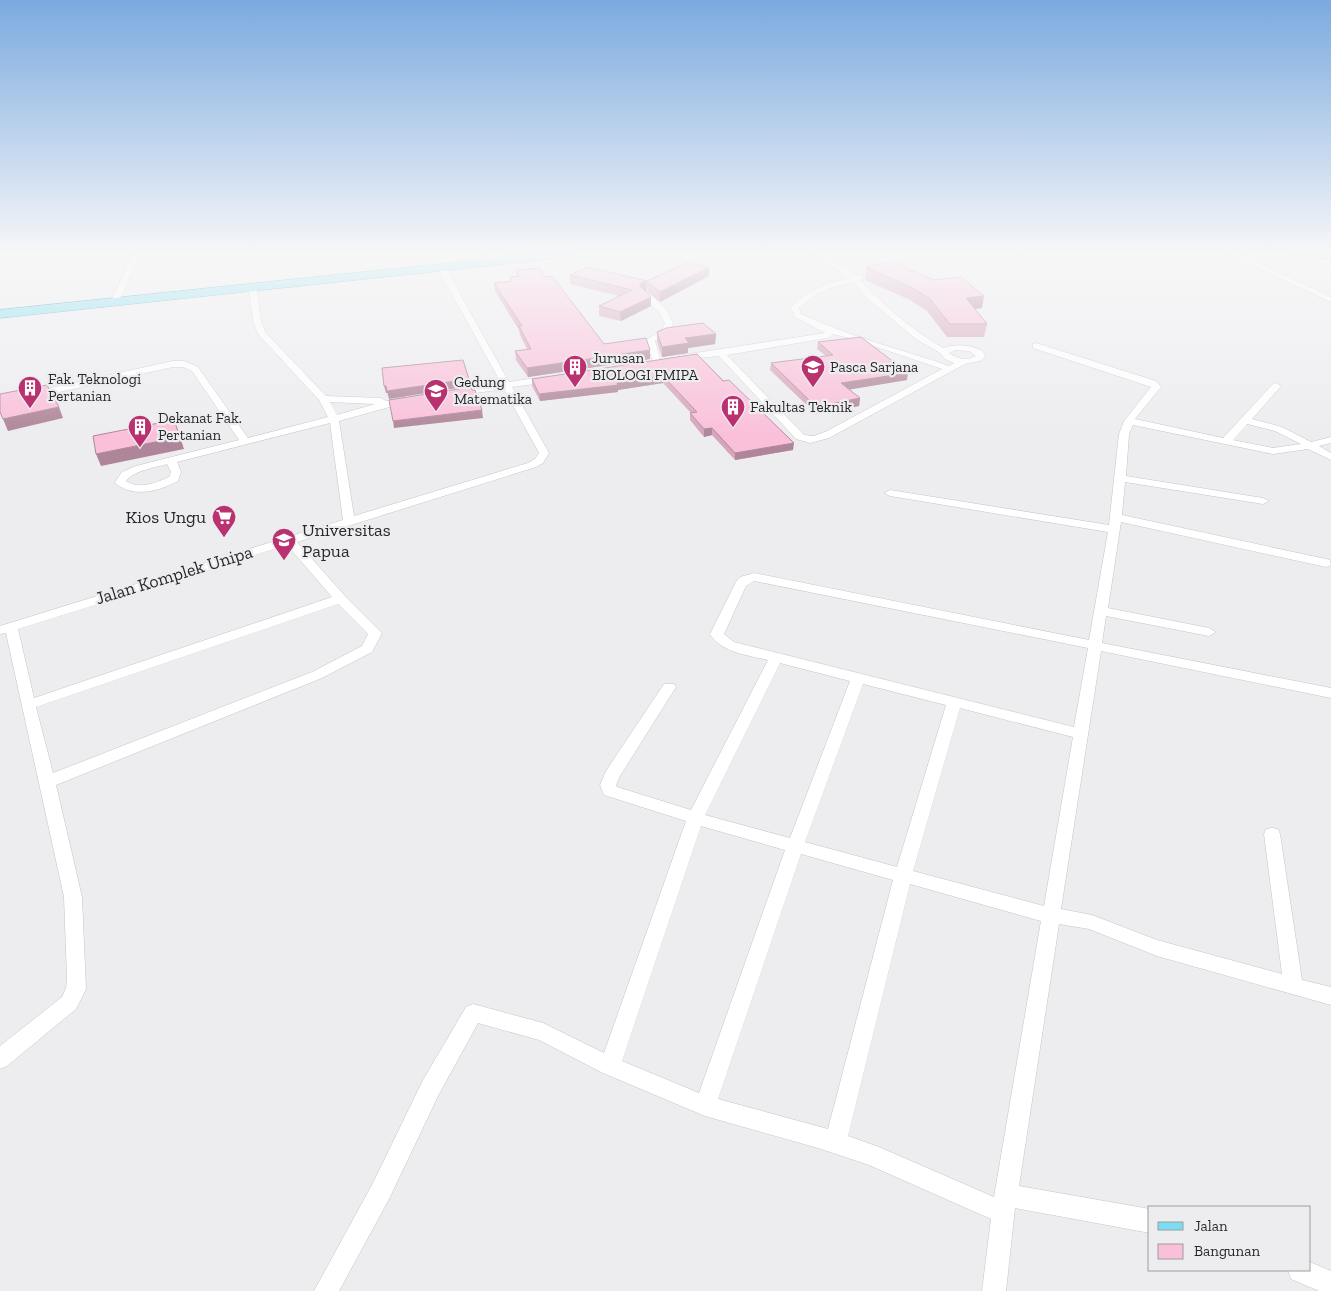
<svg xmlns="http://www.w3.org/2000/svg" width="1331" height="1291" font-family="'Zilla Slab',serif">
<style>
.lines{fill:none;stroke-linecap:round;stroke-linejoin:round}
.street-casing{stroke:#c4c5c7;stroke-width:1}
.primary-casing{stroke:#258fa3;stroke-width:1}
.street{fill:#fff;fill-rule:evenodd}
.primary{fill:#7bddef;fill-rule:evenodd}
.wall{fill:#d7a5bb}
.shaded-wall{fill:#af8699}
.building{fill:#fac0da;stroke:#af8699}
.labels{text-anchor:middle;stroke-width:4.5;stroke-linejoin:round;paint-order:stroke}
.far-poi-label{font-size:15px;fill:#282829;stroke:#ededf0;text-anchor:start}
.poi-label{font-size:18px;fill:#282829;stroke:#ededf0;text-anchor:end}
.street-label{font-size:18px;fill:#282829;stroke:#ededf0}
</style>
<rect width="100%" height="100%" fill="#ededf0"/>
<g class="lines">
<defs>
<g id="street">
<path d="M 133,254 L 140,254 L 118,303 L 111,305 L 110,303 Z"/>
<path d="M 487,254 L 494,254 L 502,263 L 495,265 Z"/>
<path d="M 815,254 L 823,254 L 856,276 L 863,276 L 863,280 L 860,280 C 884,307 912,329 943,348 C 957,343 970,345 983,351 L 985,357 L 980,361 L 965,364 L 829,438 L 810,443 L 796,439 L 719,356 L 679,360 L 679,356 L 682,355 L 825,333 L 795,317 L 791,308 C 806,290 828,283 850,278 ZM 853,282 L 869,300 L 916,339 L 940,353 L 945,359 L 954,363 L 949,366 C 900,349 848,336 801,314 L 799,308 C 813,293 833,286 853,282 ZM 833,334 L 856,340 L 942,369 L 827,431 L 814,436 L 804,435 L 727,355 L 828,338 ZM 955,350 L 969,351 L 976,356 C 967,361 957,359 949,353 Z"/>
<path d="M 1228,254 L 1238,254 L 1331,297 L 1331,302 Z"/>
<path d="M 439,267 L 446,269 L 509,382 L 549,376 L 554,379 L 549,382 L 512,387 L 549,453 L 543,463 L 536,467 L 297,542 L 345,596 L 382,633 L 372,652 L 322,678 L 56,785 L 82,897 L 86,989 L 76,1009 L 7,1066 L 0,1069 L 0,1046 L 62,997 L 66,988 L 67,979 L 64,897 L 6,633 L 0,634 L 0,626 L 343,520 L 330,423 L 177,462 L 181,472 L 178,481 C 159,491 135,498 116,484 L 115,482 L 122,472 L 136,466 L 239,440 L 192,371 L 183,367 L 173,367 L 0,405 L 0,399 L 173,361 L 184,361 L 198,367 L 248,438 L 328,417 L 319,400 L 258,334 L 253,321 L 249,289 L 253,287 L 257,289 L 261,321 L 266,333 L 326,396 L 381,398 L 386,401 L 408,396 L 413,399 L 411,401 L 339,421 L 354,516 L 528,463 L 535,459 L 539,453 L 504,389 L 454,396 L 449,393 L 454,390 L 501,383 L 438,269 ZM 330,402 L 375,404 L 337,415 ZM 167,464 L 171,472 L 169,477 C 156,483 139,490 126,481 C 135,470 154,468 167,464 ZM 287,545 L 332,597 L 34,698 L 18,629 ZM 338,604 L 368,634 L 362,646 L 312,672 L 53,773 L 36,707 Z"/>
<path d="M 642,292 L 648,292 L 666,309 L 673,323 L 668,335 L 655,341 L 661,362 L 657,365 L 653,362 L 646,340 L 661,331 L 665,323 L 659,312 L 642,296 Z"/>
<path d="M 1036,343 L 1156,381 L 1161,387 L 1135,419 L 1223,438 L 1273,384 L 1276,383 L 1281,386 L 1252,419 L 1282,427 L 1311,442 L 1331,437 L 1331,443 L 1319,446 L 1331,453 L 1331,460 L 1308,449 L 1273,454 L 1133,425 L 1129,434 L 1126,476 L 1263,498 L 1269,501 L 1263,504 L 1125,482 L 1122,515 L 1326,559 L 1330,560 L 1331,565 L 1326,567 L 1121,522 L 1108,608 L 1209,628 L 1216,632 L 1209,636 L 1106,616 L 1102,643 L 1331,688 L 1331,698 L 1101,651 L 1061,909 L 1092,915 L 1157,940 L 1282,974 L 1264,834 L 1266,829 L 1272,828 L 1278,829 L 1280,834 L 1302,980 L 1331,987 L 1331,1005 L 1157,956 L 1089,929 L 1059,924 L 1019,1186 L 1150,1209 L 1150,1233 L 1015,1208 L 1006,1291 L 982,1291 L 991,1219 L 869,1165 L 818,1148 L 705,1116 L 603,1073 L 539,1040 L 478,1023 L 439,1094 L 389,1199 L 339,1291 L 314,1291 L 373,1183 L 423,1080 L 466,1007 L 473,1004 L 543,1023 L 604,1053 L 686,821 L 604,795 L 600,785 L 606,771 L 664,684 L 674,684 L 676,687 L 620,776 L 616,785 L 617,787 L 691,810 L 768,660 C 748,655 722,653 710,634 L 736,582 L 740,577 L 754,573 L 1089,640 L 1108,532 L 890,496 L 884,493 L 890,490 L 1109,525 L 1119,434 L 1124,421 L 1151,387 L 1033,348 L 1033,344 ZM 1247,424 L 1275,431 L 1301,444 L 1273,448 L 1233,440 ZM 754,581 L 1088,648 L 1074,727 L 734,642 L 724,634 L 746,586 ZM 780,663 L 850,681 L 790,838 L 705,815 ZM 863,684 L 946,705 L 897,867 L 805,842 ZM 960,708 L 1073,737 L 1044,906 L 913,871 ZM 701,826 L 785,850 L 699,1093 L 622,1061 ZM 801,854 L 893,880 L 828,1129 L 718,1099 ZM 910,884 L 1041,921 L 994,1197 L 879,1147 L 848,1136 Z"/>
<path d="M 1310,1262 L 1331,1271 L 1331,1291 L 1319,1291 L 1291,1279 L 1288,1270 L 1310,1270 Z"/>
</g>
<g id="primary">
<path d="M 536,254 L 576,254 L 571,257 L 0,318 L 0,310 Z"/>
<path d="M 1296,254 L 1331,254 L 1331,259 L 1301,257 Z"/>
</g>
</defs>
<!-- street casing -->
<use href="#street" class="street-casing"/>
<!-- primary casing -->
<use href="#primary" class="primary-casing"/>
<!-- street -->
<use href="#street" class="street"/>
<!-- primary -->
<use href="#primary" class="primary"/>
</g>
<!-- wall -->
<g class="wall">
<path d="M 709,267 L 709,276 L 660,302 L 646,291 L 645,291 L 651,297 L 651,306 L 621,321 L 599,316 L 599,306 L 619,296 L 570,284 L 570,275 L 647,281 Z"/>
<path d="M 866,267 L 982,308 L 975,309 L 987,324 L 984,337 L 947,337 L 927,311 L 910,300 L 865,280 Z"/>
<path d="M 516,270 L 544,277 L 604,344 L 650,359 L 528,377 L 516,360 L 515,351 L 527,349 L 520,335 L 519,330 L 495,291 L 494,283 L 511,281 L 510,277 L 517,276 Z"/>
<path d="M 657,332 L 716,334 L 715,344 L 688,348 L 688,353 L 662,357 L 657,342 Z"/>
<path d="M 818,342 L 907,380 L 849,389 L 860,398 L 859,406 L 816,414 L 770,370 L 771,363 L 826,356 L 817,349 Z"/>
<path d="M 697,354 L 793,450 L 735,460 L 712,435 L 704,437 L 690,420 L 690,413 L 691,413 L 663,383 L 618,390 L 618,392 L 540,401 L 532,386 L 532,379 Z"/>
</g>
<!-- shaded-wall -->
<g class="shaded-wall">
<path d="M 709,267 L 709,276 L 660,302 L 660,292 Z"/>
<path d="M 646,281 L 646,291 L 640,292 L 640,283 Z"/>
<path d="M 984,296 L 982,308 L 964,311 L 966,298 Z"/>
<path d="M 651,297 L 651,306 L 621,321 L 620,312 Z"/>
<path d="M 716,334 L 715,344 L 688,348 L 688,353 L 662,357 L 662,347 L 685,338 Z"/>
<path d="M 650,350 L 650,359 L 528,377 L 527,368 Z"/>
<path d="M 908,373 L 907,380 L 841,391 L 841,383 Z"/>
<path d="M 663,376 L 663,383 L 618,390 L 618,392 L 540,401 L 539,394 Z"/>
<path d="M 469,379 L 470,386 L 389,399 L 387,391 Z"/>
<path d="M 384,386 L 386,386 L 388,393 L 386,393 Z"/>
<path d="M 860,398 L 859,406 L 816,414 L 816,407 Z"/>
<path d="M 59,407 L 63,418 L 8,431 L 3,419 Z"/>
<path d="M 482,410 L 483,418 L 394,428 L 393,421 Z"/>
<path d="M 712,428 L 712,435 L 704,437 L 704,429 Z"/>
<path d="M 180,437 L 184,449 L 101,466 L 96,454 Z"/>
<path d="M 794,443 L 793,450 L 735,460 L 735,453 Z"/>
</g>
<!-- building -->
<g class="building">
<path d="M 892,261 L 933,280 L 961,277 L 984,296 L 966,298 L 987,324 L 950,324 L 929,298 L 912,288 L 866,267 Z"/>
<path d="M 686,263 L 709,267 L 660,292 L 646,281 L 640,283 L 640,286 L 651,297 L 620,312 L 599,306 L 632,290 L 570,275 L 588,267 L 647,281 Z"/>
<path d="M 540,268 L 544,277 L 552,276 L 604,344 L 646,338 L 650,350 L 527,368 L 515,351 L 531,349 L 519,326 L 522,326 L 494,283 L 512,281 L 510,277 L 519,276 L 516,270 Z"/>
<path d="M 703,323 L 716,334 L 685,338 L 689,343 L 662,347 L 657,332 L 666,328 Z"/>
<path d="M 861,337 L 908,373 L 841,383 L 860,398 L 816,407 L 771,363 L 833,355 L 818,342 Z"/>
<path d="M 697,354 L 723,381 L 729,380 L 794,443 L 735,453 L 712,428 L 704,429 L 690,413 L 697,412 L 663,376 L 617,383 L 618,385 L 539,394 L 532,379 Z"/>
<path d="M 463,360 L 469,379 L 387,391 L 386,386 L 384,386 L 382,368 Z"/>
<path d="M 47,385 L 59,407 L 3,419 L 0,412 L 0,394 Z"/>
<path d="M 471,387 L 472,390 L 475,390 L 482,410 L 393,421 L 389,400 Z"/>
<path d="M 174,420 L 180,437 L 96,454 L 93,436 Z"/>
</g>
<!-- sky -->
<linearGradient id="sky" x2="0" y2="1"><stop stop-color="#7baae0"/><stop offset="0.58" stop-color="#f7f7f8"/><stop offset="1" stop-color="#f7f7f8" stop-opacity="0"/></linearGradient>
<rect width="1331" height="435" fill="url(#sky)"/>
<!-- icons -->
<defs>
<symbol id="building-pin" viewBox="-11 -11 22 30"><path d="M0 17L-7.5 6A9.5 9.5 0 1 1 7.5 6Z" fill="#ba316f" stroke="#ededf0"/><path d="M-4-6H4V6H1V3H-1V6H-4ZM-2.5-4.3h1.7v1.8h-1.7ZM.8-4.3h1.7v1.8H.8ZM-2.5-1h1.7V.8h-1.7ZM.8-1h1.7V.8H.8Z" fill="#fff"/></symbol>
<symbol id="university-pin" viewBox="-11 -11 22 30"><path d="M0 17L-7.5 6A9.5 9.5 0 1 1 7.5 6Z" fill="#ba316f" stroke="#ededf0"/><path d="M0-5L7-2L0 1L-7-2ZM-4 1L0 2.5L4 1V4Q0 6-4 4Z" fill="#fff"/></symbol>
<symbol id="supermarket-pin" viewBox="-11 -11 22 30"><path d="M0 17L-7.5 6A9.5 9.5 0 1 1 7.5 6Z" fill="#ba316f" stroke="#ededf0"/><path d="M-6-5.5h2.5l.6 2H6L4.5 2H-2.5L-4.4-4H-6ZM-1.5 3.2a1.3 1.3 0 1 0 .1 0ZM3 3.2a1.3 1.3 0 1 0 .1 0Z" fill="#fff"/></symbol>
</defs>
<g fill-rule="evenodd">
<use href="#building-pin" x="561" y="353" width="28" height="38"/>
<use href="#university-pin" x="799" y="353" width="28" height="38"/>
<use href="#building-pin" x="16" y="374" width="28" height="38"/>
<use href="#university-pin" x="422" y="377" width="28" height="38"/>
<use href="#building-pin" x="719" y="393" width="28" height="38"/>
<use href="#building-pin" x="126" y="413" width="28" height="38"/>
<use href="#supermarket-pin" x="210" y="503" width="28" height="38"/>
<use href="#university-pin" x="270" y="526" width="28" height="38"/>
</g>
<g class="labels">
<!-- far-poi labels -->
<g class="far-poi-label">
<text x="592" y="363">Jurusan<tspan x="592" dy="17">BIOLOGI FMIPA</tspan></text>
<text x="830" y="372">Pasca Sarjana</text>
<text x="48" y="384">Fak. Teknologi<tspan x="48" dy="17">Pertanian</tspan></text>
<text x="454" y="387">Gedung<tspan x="454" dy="17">Matematika</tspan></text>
<text x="750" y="412">Fakultas Teknik</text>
<text x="158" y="423">Dekanat Fak.<tspan x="158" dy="17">Pertanian</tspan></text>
</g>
<!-- poi labels -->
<g class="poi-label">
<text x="206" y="523">Kios Ungu</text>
<text x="302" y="536" text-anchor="start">Universitas<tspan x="302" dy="21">Papua</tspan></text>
</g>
<!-- street labels -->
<g class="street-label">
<text transform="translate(174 575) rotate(-17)" y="6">Jalan Komplek Unipa</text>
</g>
</g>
<!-- legend -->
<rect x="1148" y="1206" width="162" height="65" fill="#ededf0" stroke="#9e9ea0"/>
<rect x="1158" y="1222" width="25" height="8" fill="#7bddef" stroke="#9e9ea0"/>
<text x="1194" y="1231" font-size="15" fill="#282829">Jalan</text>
<rect x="1158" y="1244" width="25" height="15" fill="#fac0da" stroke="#9e9ea0"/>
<text x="1194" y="1256" font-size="15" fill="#282829">Bangunan</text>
</svg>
